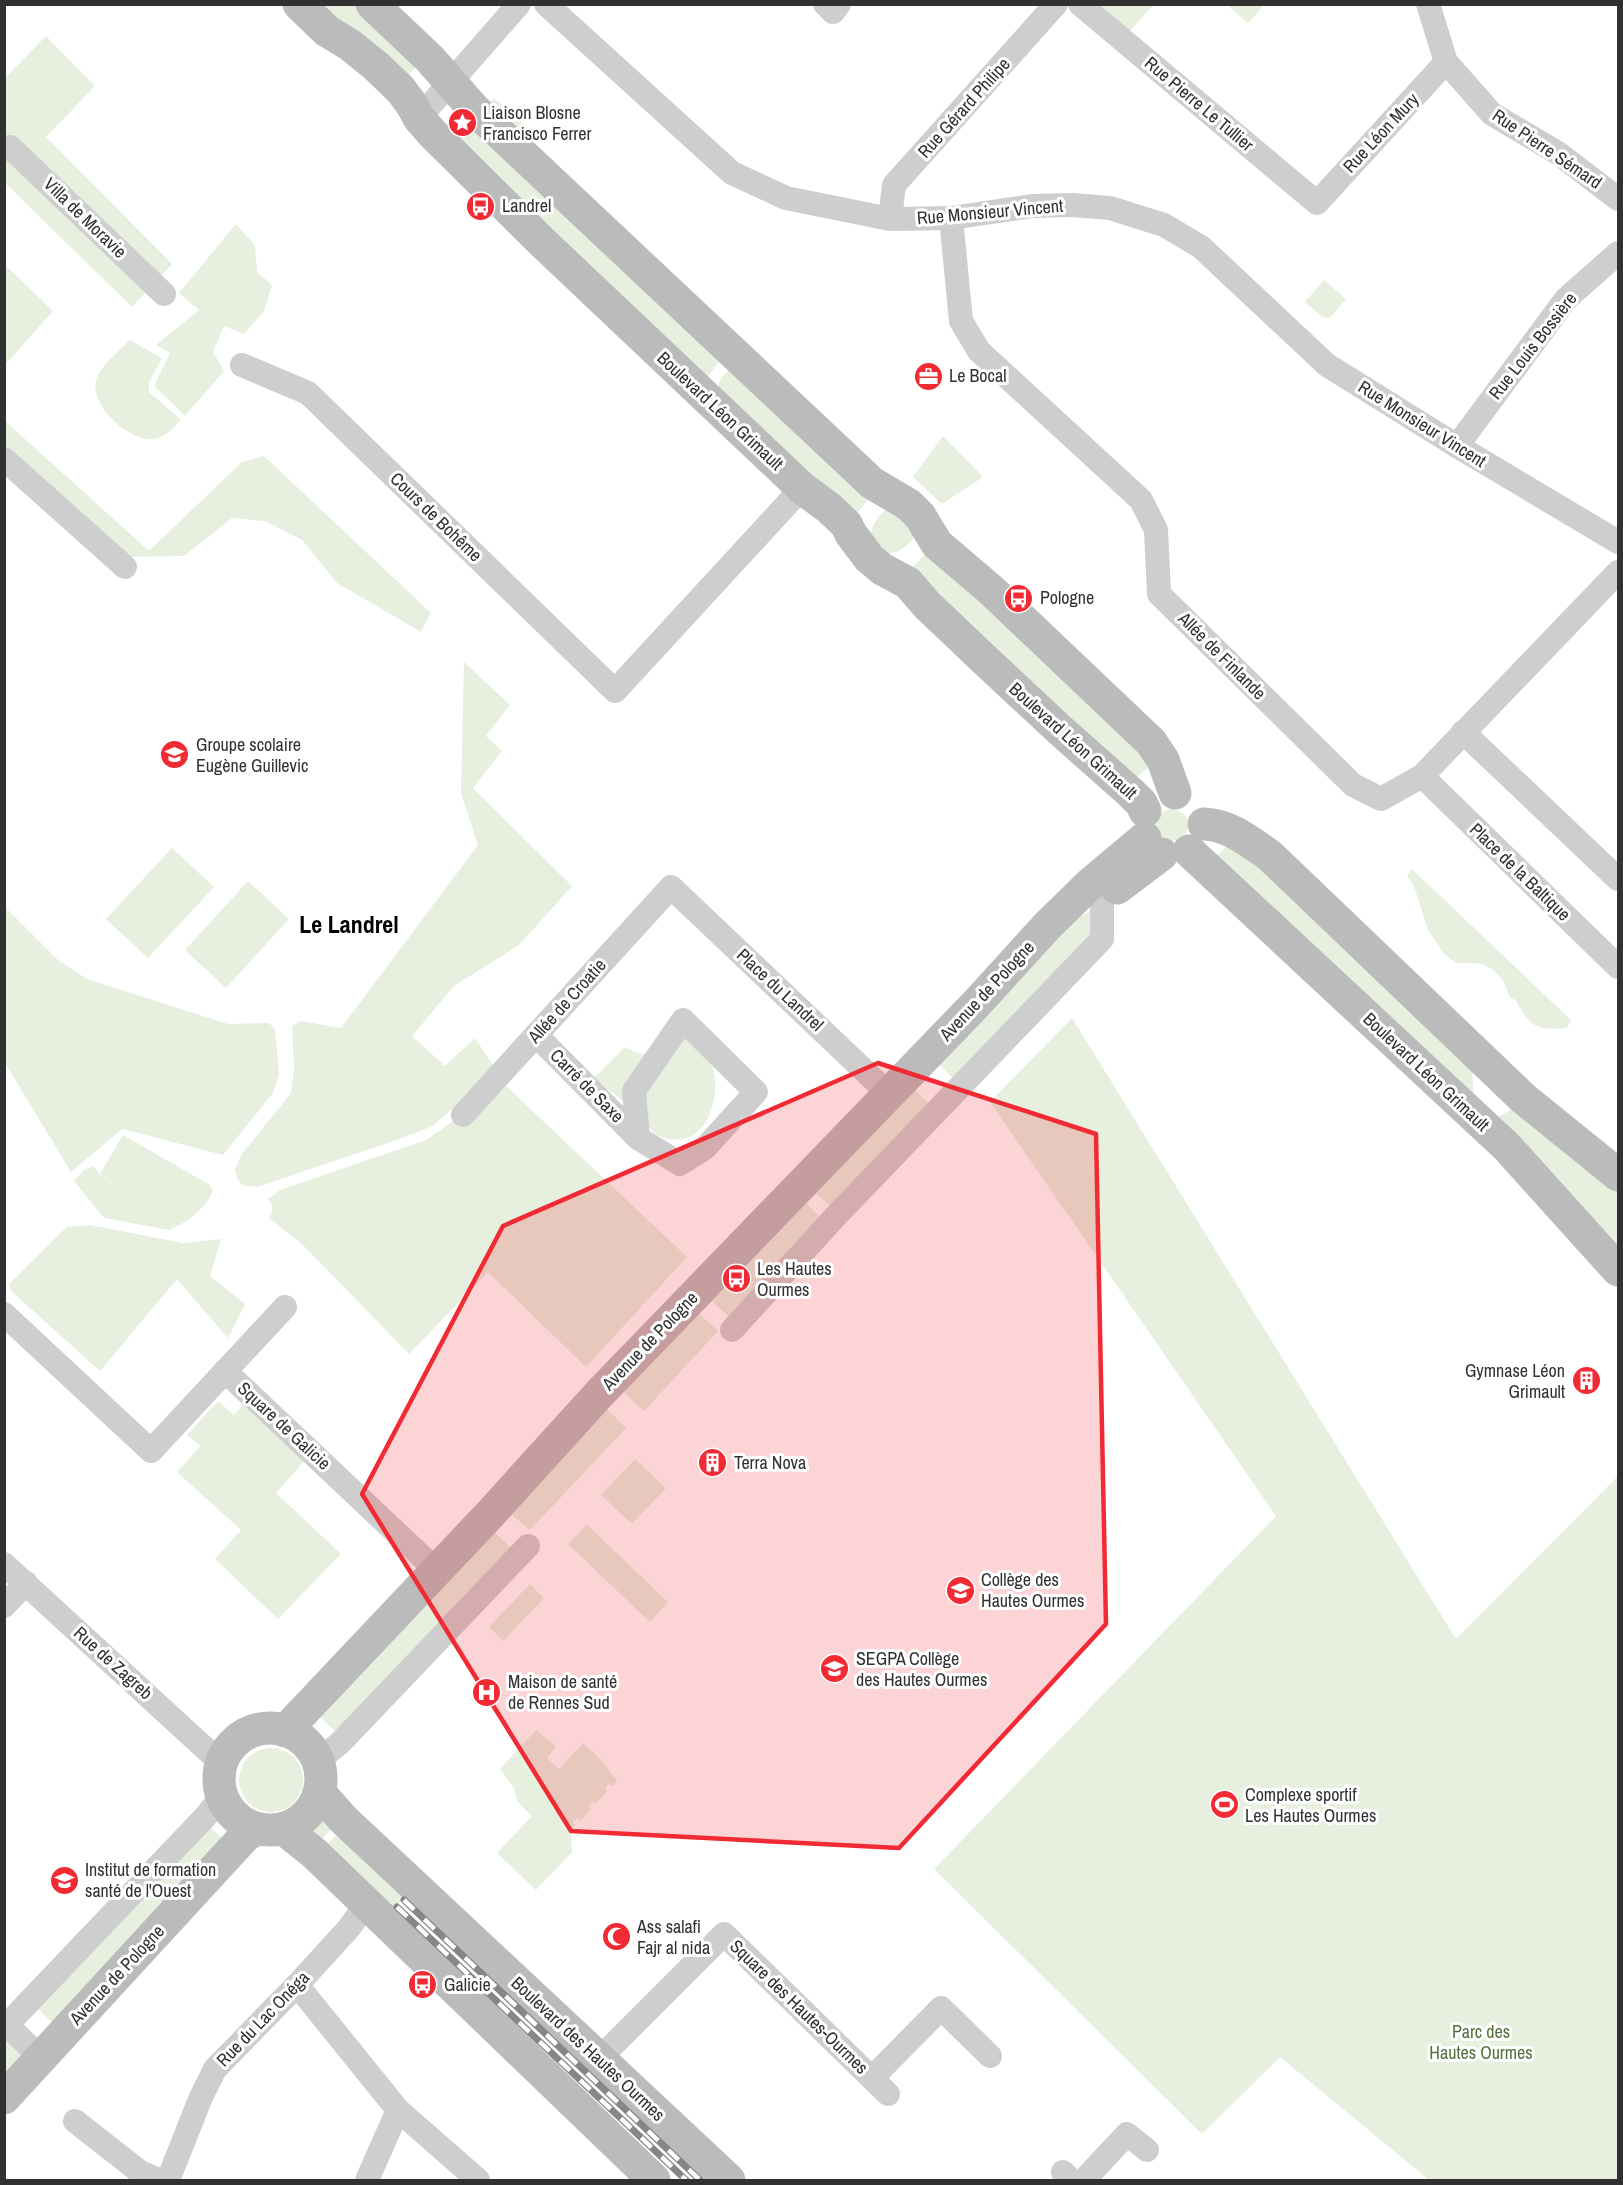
<svg xmlns="http://www.w3.org/2000/svg" width="1623" height="2185" font-family="'Archivo Narrow',sans-serif">
<style>
.green{fill:#e7efdf}
.lines{fill:none;stroke-linecap:round;stroke-linejoin:round}
.street{stroke:#cecece;stroke-width:24}
.secondary{stroke:#bbb;stroke-width:33}
.rail-casing{stroke:#868686;stroke-width:7}
.rail{stroke:#fff;stroke-width:4.5;stroke-dasharray:14;stroke-linecap:butt}
.marked{fill:#f22a34;fill-opacity:0.2;stroke:#f22a34;stroke-width:4.5;stroke-linejoin:round}
.labels{text-anchor:middle;stroke-width:6;stroke-linejoin:round;paint-order:stroke}
.street-label{font-size:18px;fill:#313131;stroke:#fff}
.poi-label{font-size:18px;fill:#313131;stroke:#fff;text-anchor:start}
.park-label{font-size:18px;fill:#53713a;stroke:#fff}
.district-label{font-size:24px;font-weight:bold;fill:#000;stroke:#fff}
</style>
<rect width="100%" height="100%" fill="#fff"/>
<!-- green -->
<g class="green">
<path d="M 313,5 L 357,5 L 425,58 L 401,82 Z"/>
<path d="M 1096,5 L 1153,5 L 1129,32 Z"/>
<path d="M 1227,5 L 1264,5 L 1248,23 Z"/>
<path d="M 46,36 L 95,86 L 46,137 L 172,264 L 132,307 L 5,183 L 4,79 Z"/>
<path d="M 494,98 L 528,129 L 522,136 L 487,106 Z"/>
<path d="M 474,117 L 721,361 C 713,366 713,372 707,377 L 453,141 Z"/>
<path d="M 236,224 L 255,245 L 257,272 L 272,285 L 264,311 L 244,334 L 224,326 L 213,352 L 224,371 L 185,416 L 154,386 L 170,353 L 156,345 L 199,310 L 179,293 Z"/>
<path d="M 5,265 L 53,311 L 5,365 Z"/>
<path d="M 1324,280 L 1346,299 L 1330,318 L 1322,317 L 1305,302 Z"/>
<path d="M 130,340 L 162,358 L 149,382 L 149,392 L 181,420 C 173,428 166,437 155,439 C 130,443 89,405 96,380 C 101,365 119,351 130,340 Z"/>
<path d="M 730,370 L 872,496 L 853,517 L 718,387 L 721,377 Z"/>
<path d="M 4,420 L 149,551 L 242,462 L 264,456 L 431,613 L 421,632 L 337,583 L 302,540 L 265,521 L 232,518 L 184,556 L 126,557 L 5,457 Z"/>
<path d="M 943,436 L 983,477 L 942,504 L 913,477 Z"/>
<path d="M 893,507 L 915,536 C 907,546 900,554 886,553 L 870,539 C 870,527 881,509 893,507 Z"/>
<path d="M 928,551 L 1124,725 L 1149,767 L 1132,781 L 1032,689 L 913,567 Z"/>
<path d="M 464,662 L 510,705 L 486,736 L 502,751 L 473,788 L 572,886 L 519,945 L 454,986 L 412,1036 L 445,1066 L 475,1038 L 496,1070 L 433,1126 L 397,1140 L 257,1187 L 242,1185 L 237,1178 L 235,1169 L 242,1154 L 291,1093 L 294,1069 L 292,1026 L 301,1021 L 341,1028 L 478,845 L 461,793 Z"/>
<circle cx="1172" cy="825" r="16"/>
<path d="M 1232,841 L 1472,1062 L 1474,1107 L 1219,862 L 1218,855 Z"/>
<path d="M 172,848 L 214,887 L 148,958 L 106,919 Z"/>
<path d="M 1412,869 L 1572,1021 L 1566,1028 C 1538,1031 1528,1026 1516,1000 L 1510,998 L 1503,980 L 1492,969 L 1478,963 L 1456,963 L 1444,954 L 1428,930 L 1414,886 L 1407,876 Z"/>
<path d="M 248,881 L 289,919 L 226,988 L 185,950 Z"/>
<path d="M 4,906 L 58,960 L 87,979 L 228,1024 L 269,1023 L 275,1029 L 279,1075 L 273,1093 L 223,1155 L 122,1129 L 71,1172 L 5,1063 Z"/>
<path d="M 1099,907 L 1096,930 L 956,1081 L 932,1058 L 1054,929 Z"/>
<path d="M 1072,1018 L 1456,1639 L 1618,1476 L 1618,2180 L 1429,2180 L 1280,2057 L 1202,2134 L 934,1869 L 1276,1516 L 990,1102 Z"/>
<path d="M 686,1032 C 694,1042 709,1054 712,1065 C 723,1097 706,1150 665,1138 C 650,1134 641,1117 630,1107 C 619,1097 605,1088 594,1078 L 625,1047 L 637,1053 L 654,1055 Z"/>
<path d="M 908,1083 L 931,1106 L 833,1209 L 809,1186 Z"/>
<path d="M 505,1085 L 687,1257 L 586,1367 L 488,1272 L 409,1354 L 302,1244 L 269,1218 C 274,1210 274,1206 268,1199 L 280,1190 L 426,1140 Z"/>
<path d="M 1521,1104 L 1618,1183 L 1618,1255 L 1491,1121 Z"/>
<path d="M 123,1135 L 210,1185 L 213,1191 C 204,1210 188,1222 169,1230 L 104,1218 L 74,1181 L 84,1170 L 94,1166 L 100,1175 L 123,1188 L 100,1174 Z"/>
<path d="M 800,1197 L 823,1220 L 728,1316 L 712,1301 L 739,1274 L 766,1233 Z"/>
<path d="M 90,1225 L 183,1243 L 221,1239 L 210,1276 L 245,1304 L 228,1338 L 177,1279 L 100,1371 L 11,1291 L 9,1284 L 67,1227 Z"/>
<path d="M 694,1309 L 718,1331 L 644,1411 L 620,1389 Z"/>
<path d="M 218,1401 L 234,1415 L 246,1402 L 307,1458 L 276,1493 L 341,1554 L 278,1619 L 215,1559 L 241,1530 L 177,1472 L 200,1446 L 187,1435 Z"/>
<path d="M 604,1406 L 626,1428 L 530,1530 L 513,1516 L 512,1503 Z"/>
<path d="M 635,1459 L 666,1488 L 632,1524 L 601,1495 Z"/>
<path d="M 587,1525 L 668,1602 L 650,1622 L 568,1544 Z"/>
<path d="M 488,1526 L 511,1548 L 336,1732 L 320,1717 Z"/>
<path d="M 530,1584 L 544,1598 L 503,1641 L 489,1627 Z"/>
<path d="M 536,1730 L 556,1747 L 547,1758 L 559,1769 L 583,1743 L 602,1761 L 617,1781 L 612,1786 L 609,1784 L 605,1788 L 607,1791 L 595,1804 L 592,1802 L 588,1806 L 591,1809 L 580,1821 L 577,1818 L 573,1822 L 575,1825 L 569,1831 L 571,1834 L 572,1852 L 536,1890 L 497,1853 L 532,1816 L 517,1801 L 514,1788 L 500,1769 Z"/>
<circle cx="271" cy="1780" r="32"/>
<path d="M 324,1808 L 338,1822 L 316,1845 L 302,1831 Z"/>
<path d="M 208,1825 L 228,1844 L 59,2029 L 36,2007 Z"/>
<path d="M 344,1827 L 411,1890 L 389,1914 L 321,1851 Z"/>
<path d="M 4,2039 L 30,2058 L 5,2086 Z"/>
</g>
<g class="lines">
<!-- street -->
<g class="street">
<path d="M 546,4 L 732,173 L 786,198 L 890,219 L 951,218 L 1032,206 L 1072,205 L 1110,208 L 1164,225 L 1201,247 L 1327,365 L 1457,446 L 1618,542"/>
<path d="M 825,4 L 833,12 L 839,4"/>
<path d="M 1080,4 L 1317,203 L 1446,62"/>
<path d="M 1428,4 L 1446,62 L 1492,114 L 1558,153 L 1618,199"/>
<path d="M 419,118 L 519,4"/>
<path d="M 4,148 L 10,147 L 164,294"/>
<path d="M 951,218 L 961,321 L 979,351 L 1141,500 L 1156,530 L 1159,594 L 1353,785 L 1381,799 L 1422,776 L 1618,572"/>
<path d="M 890,219 L 894,185 L 1056,4"/>
<path d="M 242,365 L 308,393 L 615,691 L 802,488"/>
<path d="M 1457,446 L 1566,299 L 1618,253"/>
<path d="M 4,459 L 125,567"/>
<path d="M 1463,732 L 1618,879"/>
<path d="M 1422,776 L 1618,967"/>
<path d="M 536,1035 L 638,1138 L 680,1164 L 705,1148 L 756,1092 L 683,1020 L 634,1091 L 638,1138"/>
<path d="M 463,1115 L 671,887 L 889,1094"/>
<path d="M 4,1314 L 151,1451 L 285,1307"/>
<path d="M 732,1330 L 834,1218 L 1102,939 L 1102,894"/>
<path d="M 225,1371 L 437,1571"/>
<path d="M 4,1564 L 221,1763"/>
<path d="M 4,1606 L 26,1583"/>
<path d="M 320,1768 L 324,1756 L 340,1743 L 528,1546"/>
<path d="M 297,1985 L 398,2110 L 367,2180"/>
<path d="M 7,2025 L 41,2058"/>
<path d="M 4,2028 L 205,1817 L 222,1796"/>
<path d="M 599,2059 L 724,1934 L 888,2094"/>
<path d="M 872,2078 L 941,2008 L 990,2056"/>
<path d="M 398,2110 L 478,2180"/>
<path d="M 75,2121 L 140,2172 L 159,2180"/>
<path d="M 1063,2172 L 1071,2180"/>
<path d="M 168,2180 L 201,2097 L 215,2069 L 297,1985 L 349,1928 L 366,1904"/>
<path d="M 1084,2180 L 1127,2134 L 1147,2150"/>
</g>
<!-- secondary -->
<g class="secondary">
<path d="M 299,4 L 327,31 L 350,45 L 376,66 L 401,90 L 412,105 L 419,118 L 432,133 L 541,241 L 802,488 L 829,508 L 846,524 L 851,534 L 869,558 L 882,569 L 908,583 L 927,605 L 987,662 L 1060,730 L 1131,793 L 1141,803 L 1145,811"/>
<path d="M 372,4 L 430,59 L 473,108 L 872,483 L 909,505 L 920,516 L 937,544 L 991,590 L 1151,742 L 1163,760 L 1175,793"/>
<path d="M 1204,824 C 1229,825 1249,841 1269,855 L 1523,1098 L 1618,1175"/>
<path d="M 1189,851 L 1507,1147 L 1618,1270"/>
<path d="M 1117,888 L 1162,854"/>
<circle cx="270" cy="1779" r="51"/>
<path d="M 285,1731 L 493,1511 L 599,1394 L 976,1004 L 1048,925 L 1089,885 L 1145,838"/>
<path d="M 319,1792 L 344,1820 L 729,2180"/>
<path d="M 284,1829 L 314,1853 L 654,2180"/>
<path d="M 4,2098 L 246,1835 L 257,1829"/>
</g>
<defs>
<g id="rail">
<path d="M 404,1900 L 700,2180"/>
<path d="M 397,1907 L 686,2180"/>
</g>
</defs>
<!-- rail casing -->
<use href="#rail" class="rail-casing"/>
<!-- rail -->
<use href="#rail" class="rail"/>
</g>
<!-- marked area -->
<path class="marked" d="M 878,1063 L 1096,1134 L 1106,1624 L 899,1848 L 571,1831 L 362,1494 L 503,1226 Z"/>
<!-- icons -->
<defs>
<symbol id="sight-disc" viewBox="-11 -11 22 22"><circle r="9.5" fill="#f22a34" stroke="#fff"/><path d="M0-6L1.8-2.2L6-1.7L2.9 1.2L3.7 5.4L0 3.3L-3.7 5.4L-2.9 1.2L-6-1.7L-1.8-2.2Z" fill="#fff"/></symbol>
<symbol id="bus-disc" viewBox="-11 -11 22 22"><circle r="9.5" fill="#f22a34" stroke="#fff"/><path d="M-5-6H5V4H4V6H2V4H-2V6H-4V4H-5ZM-3.5-4V0h7V-4ZM-3.5 1.2v1.5H-2V1.2ZM2 1.2v1.5H3.5V1.2Z" fill="#fff"/></symbol>
<symbol id="office-disc" viewBox="-11 -11 22 22"><circle r="9.5" fill="#f22a34" stroke="#fff"/><path d="M-6-3h4V-5.5h4V-3h4V5H-6ZM-1-4.5V-3h2v-1.5ZM-6 0V1H6V0Z" fill="#fff"/></symbol>
<symbol id="school-disc" viewBox="-11 -11 22 22"><circle r="9.5" fill="#f22a34" stroke="#fff"/><path d="M0-5L7-2L0 1L-7-2ZM-4 1L0 2.5L4 1V4Q0 6-4 4Z" fill="#fff"/></symbol>
<symbol id="building-disc" viewBox="-11 -11 22 22"><circle r="9.5" fill="#f22a34" stroke="#fff"/><path d="M-4-6H4V6H1V3H-1V6H-4ZM-2.5-4.3h1.7v1.8h-1.7ZM.8-4.3h1.7v1.8H.8ZM-2.5-1h1.7V.8h-1.7ZM.8-1h1.7V.8H.8Z" fill="#fff"/></symbol>
<symbol id="hospital-disc" viewBox="-11 -11 22 22"><circle r="9.5" fill="#f22a34" stroke="#fff"/><path d="M-5-5h3v3.5h4V-5h3V5h-3V1.5h-4V5h-3Z" fill="#fff"/></symbol>
<symbol id="stadium-disc" viewBox="-11 -11 22 22"><circle r="9.5" fill="#f22a34" stroke="#fff"/><path d="M0-5a6.5 5 0 1 0 0 10a6.5 5 0 1 0 0-10ZM-3.5-1.8h7v3.6h-7Z" fill="#fff"/></symbol>
<symbol id="university-disc" viewBox="-11 -11 22 22"><circle r="9.5" fill="#f22a34" stroke="#fff"/><path d="M0-5L7-2L0 1L-7-2ZM-4 1L0 2.5L4 1V4Q0 6-4 4Z" fill="#fff"/></symbol>
<symbol id="mosque-disc" viewBox="-11 -11 22 22"><circle r="9.5" fill="#f22a34" stroke="#fff"/><path d="M3.5-4.9A6 6 0 1 0 3.5 4.9A5 5 0 1 1 3.5-4.9Z" fill="#fff"/></symbol>
</defs>
<g fill-rule="evenodd">
<use href="#sight-disc" x="446" y="106" width="33" height="33"/>
<use href="#bus-disc" x="464" y="190" width="33" height="33"/>
<use href="#office-disc" x="912" y="360" width="33" height="33"/>
<use href="#bus-disc" x="1002" y="582" width="33" height="33"/>
<use href="#school-disc" x="158" y="738" width="33" height="33"/>
<use href="#bus-disc" x="720" y="1262" width="33" height="33"/>
<use href="#building-disc" x="1570" y="1364" width="33" height="33"/>
<use href="#building-disc" x="696" y="1446" width="33" height="33"/>
<use href="#school-disc" x="944" y="1574" width="33" height="33"/>
<use href="#school-disc" x="818" y="1652" width="33" height="33"/>
<use href="#hospital-disc" x="470" y="1676" width="33" height="33"/>
<use href="#stadium-disc" x="1208" y="1788" width="33" height="33"/>
<use href="#university-disc" x="48" y="1864" width="33" height="33"/>
<use href="#mosque-disc" x="600" y="1920" width="33" height="33"/>
<use href="#bus-disc" x="406" y="1968" width="33" height="33"/>
</g>
<g class="labels">
<!-- street labels -->
<g class="street-label">
<text transform="translate(1199 104) rotate(40)" y="6">Rue Pierre Le Tullier</text>
<text transform="translate(964 108) rotate(-48)" y="6">Rue Gérard Philipe</text>
<text transform="translate(1381 133) rotate(-47)" y="6">Rue Léon Mury</text>
<text transform="translate(1547 149) rotate(34)" y="6">Rue Pierre Sémard</text>
<text transform="translate(990 212) rotate(-5)" y="6">Rue Monsieur Vincent</text>
<text transform="translate(85 218) rotate(44)" y="6">Villa de Moravie</text>
<text transform="translate(1533 346) rotate(-52)" y="6">Rue Louis Bossière</text>
<text transform="translate(720 411) rotate(43)" y="6">Boulevard Léon Grimault</text>
<text transform="translate(1422 424) rotate(32)" y="6">Rue Monsieur Vincent</text>
<text transform="translate(436 517) rotate(44)" y="6">Cours de Bohême</text>
<text transform="translate(1222 656) rotate(45)" y="6">Allée de Finlande</text>
<text transform="translate(1073 741) rotate(42)" y="6">Boulevard Léon Grimault</text>
<text transform="translate(1520 872) rotate(44)" y="6">Place de la Baltique</text>
<text transform="translate(780 990) rotate(43)" y="6">Place du Landrel</text>
<text transform="translate(987 991) rotate(-47)" y="6">Avenue de Pologne</text>
<text transform="translate(567 1001) rotate(-48)" y="6">Allée de Croatie</text>
<text transform="translate(1426 1072) rotate(43)" y="6">Boulevard Léon Grimault</text>
<text transform="translate(587 1086) rotate(45)" y="6">Carré de Saxe</text>
<text transform="translate(650 1341) rotate(-46)" y="6">Avenue de Pologne</text>
<text transform="translate(284 1426) rotate(43)" y="6">Square de Galicie</text>
<text transform="translate(113 1663) rotate(42)" y="6">Rue de Zagreb</text>
<text transform="translate(117 1975) rotate(-47)" y="6">Avenue de Pologne</text>
<text transform="translate(799 2007) rotate(44)" y="6">Square des Hautes-Ourmes</text>
<text transform="translate(263 2019) rotate(-46)" y="6">Rue du Lac Onéga</text>
<text transform="translate(588 2049) rotate(43)" y="6">Boulevard des Hautes Ourmes</text>
</g>
<!-- poi labels -->
<g class="poi-label">
<text x="483" y="119">Liaison Blosne<tspan x="483" dy="21">Francisco Ferrer</tspan></text>
<text x="502" y="212">Landrel</text>
<text x="949" y="382">Le Bocal</text>
<text x="1040" y="604">Pologne</text>
<text x="196" y="751">Groupe scolaire<tspan x="196" dy="21">Eugène Guillevic</tspan></text>
<text x="757" y="1275">Les Hautes<tspan x="757" dy="21">Ourmes</tspan></text>
<text x="1565" y="1377" text-anchor="end">Gymnase Léon<tspan x="1565" dy="21">Grimault</tspan></text>
<text x="734" y="1469">Terra Nova</text>
<text x="981" y="1586">Collège des<tspan x="981" dy="21">Hautes Ourmes</tspan></text>
<text x="856" y="1665">SEGPA Collège<tspan x="856" dy="21">des Hautes Ourmes</tspan></text>
<text x="508" y="1688">Maison de santé<tspan x="508" dy="21">de Rennes Sud</tspan></text>
<text x="1245" y="1801">Complexe sportif<tspan x="1245" dy="21">Les Hautes Ourmes</tspan></text>
<text x="85" y="1876">Institut de formation<tspan x="85" dy="21">santé de l'Ouest</tspan></text>
<text x="637" y="1933">Ass salafi<tspan x="637" dy="21">Fajr al nida</tspan></text>
<text x="444" y="1991">Galicie</text>
</g>
<!-- park labels -->
<g class="park-label">
<text x="1481" y="2038">Parc des<tspan x="1481" dy="21">Hautes Ourmes</tspan></text>
</g>
<!-- district labels -->
<g class="district-label">
<text x="349" y="933">Le Landrel</text>
</g>
</g>
<!-- border -->
<rect width="1623" height="2185" fill="none" stroke="#313131" stroke-width="12"/>
</svg>
